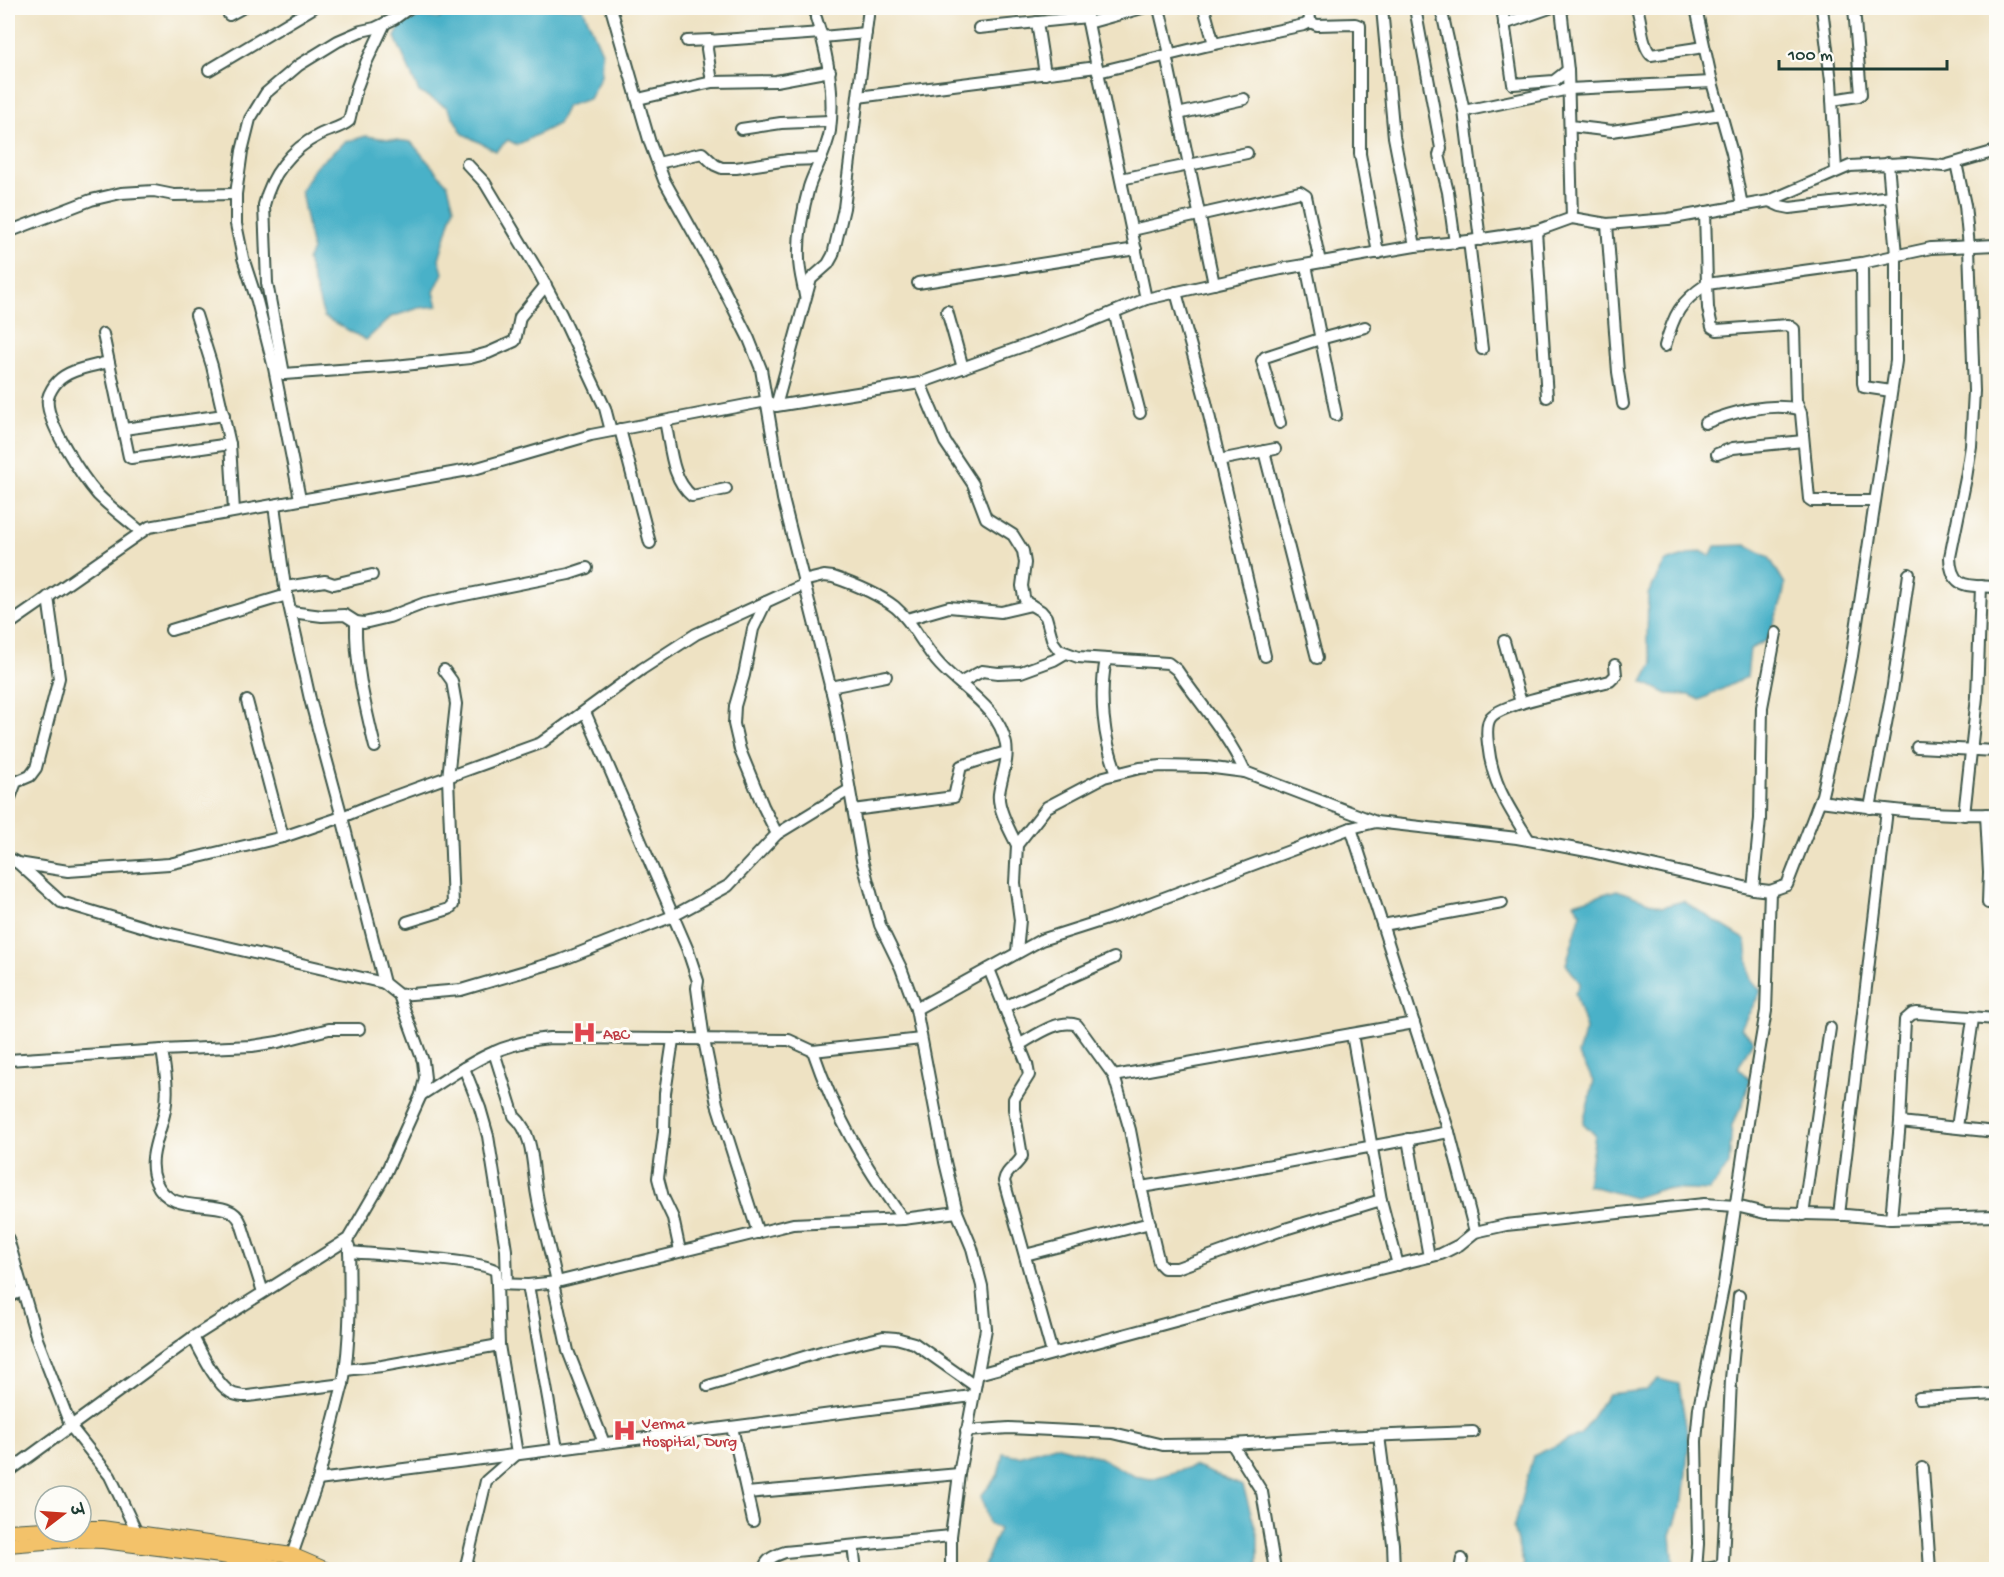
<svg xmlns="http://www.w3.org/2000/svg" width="2004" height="1577" font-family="'Gochi Hand','Playpen Sans Deva',sans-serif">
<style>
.water{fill:#49b1c8;stroke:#34777e;stroke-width:1.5}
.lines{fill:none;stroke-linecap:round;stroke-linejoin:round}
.minor-casing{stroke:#3e5649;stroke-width:14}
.major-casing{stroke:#3e5649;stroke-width:16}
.minor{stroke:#fff;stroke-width:10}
.major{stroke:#f3c26a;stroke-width:14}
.labels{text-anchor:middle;stroke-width:6;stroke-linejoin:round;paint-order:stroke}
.health-label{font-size:16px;fill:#be3a42;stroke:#fdfcf7;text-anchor:start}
</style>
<rect width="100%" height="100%" fill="#fdfcf7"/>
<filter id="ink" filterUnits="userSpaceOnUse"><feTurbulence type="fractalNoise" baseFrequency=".0167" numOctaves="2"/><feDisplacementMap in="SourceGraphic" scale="12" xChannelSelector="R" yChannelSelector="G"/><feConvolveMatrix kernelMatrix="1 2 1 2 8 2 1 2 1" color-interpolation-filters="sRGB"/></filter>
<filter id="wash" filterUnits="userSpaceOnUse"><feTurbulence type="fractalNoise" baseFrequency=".008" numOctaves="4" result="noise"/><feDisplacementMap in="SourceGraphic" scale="24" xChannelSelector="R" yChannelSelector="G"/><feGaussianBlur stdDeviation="1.35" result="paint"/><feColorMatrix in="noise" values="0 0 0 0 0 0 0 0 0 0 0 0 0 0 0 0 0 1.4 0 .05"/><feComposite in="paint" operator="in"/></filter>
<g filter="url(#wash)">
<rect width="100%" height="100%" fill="#eee2c3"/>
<!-- water -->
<g class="water">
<path d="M 442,8 L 583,8 L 602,52 L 601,76 L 589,99 L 567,106 L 558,124 L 517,145 L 508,140 L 496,151 L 463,134 L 447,107 L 419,92 L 395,37 L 402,23 L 423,17 L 440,19 Z"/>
<path d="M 366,136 L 411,142 L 448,185 L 454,207 L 439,259 L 443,273 L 434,292 L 438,306 L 419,308 L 391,317 L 366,340 L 324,317 L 307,260 L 312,250 L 301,191 L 314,168 L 345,142 Z"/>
<path d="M 1746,545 L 1769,557 L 1785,584 L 1782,600 L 1767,640 L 1750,649 L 1747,677 L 1700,700 L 1690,695 L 1667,694 L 1643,682 L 1653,663 L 1647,642 L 1648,594 L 1665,562 L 1701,551 L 1710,556 L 1715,546 Z"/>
<path d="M 1617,890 L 1662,907 L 1683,901 L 1746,940 L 1750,978 L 1761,991 L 1741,1028 L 1753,1040 L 1738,1068 L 1750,1080 L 1742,1106 L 1732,1125 L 1729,1165 L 1709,1191 L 1662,1189 L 1634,1198 L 1587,1185 L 1595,1135 L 1583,1123 L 1594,1081 L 1578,1054 L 1586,1029 L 1575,993 L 1580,983 L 1566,964 L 1581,913 L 1574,903 Z"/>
<path d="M 1658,1379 L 1679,1384 L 1689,1444 L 1683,1500 L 1671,1535 L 1674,1569 L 1522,1569 L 1524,1565 L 1513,1529 L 1533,1456 L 1581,1434 L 1608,1394 L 1646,1390 Z"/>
<path d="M 1055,1445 L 1097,1456 L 1134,1476 L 1151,1479 L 1194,1466 L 1243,1486 L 1258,1536 L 1258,1569 L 983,1569 L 999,1529 L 989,1524 L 981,1496 L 998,1475 L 1003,1453 L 1019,1456 Z"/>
</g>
</g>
<g filter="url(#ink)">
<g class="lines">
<defs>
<g id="minor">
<path d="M 611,8 L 650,143 L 664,180 L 712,266 L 749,339 L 761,369 L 783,499 L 835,705 L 862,860 L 880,925 L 901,968 L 916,1009 L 945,1162 L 957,1212 L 972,1248 L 982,1286 L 986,1329 L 959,1474 L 951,1536 L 951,1570"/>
<path d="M 1085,8 L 1097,67"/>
<path d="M 1159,8 L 1170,54"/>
<path d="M 1204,8 L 1214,44"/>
<path d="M 1382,8 L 1394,137 L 1415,246"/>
<path d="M 1415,8 L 1441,148 L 1439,155 L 1448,192 L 1455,243"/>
<path d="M 1441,8 L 1464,111 L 1569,89 L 1712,82"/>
<path d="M 1502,8 L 1513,84 L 1554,81 L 1568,70"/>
<path d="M 1561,8 L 1568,70 L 1572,218"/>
<path d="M 1637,8 C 1642,22 1641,44 1651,55 L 1704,47"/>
<path d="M 1696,8 L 1712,82 L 1732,153 L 1742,206"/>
<path d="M 1822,8 L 1831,81 L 1836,171"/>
<path d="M 229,15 L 242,8"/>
<path d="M 1037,22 L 1045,74"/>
<path d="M 1310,22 L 1317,25 L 1355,24 L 1360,26 L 1360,154 L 1378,253"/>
<path d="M 1088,23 L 1142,8"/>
<path d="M 1504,24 L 1550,8"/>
<path d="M 979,28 L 1087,17"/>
<path d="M 822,37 L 866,33"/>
<path d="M 687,41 L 711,40"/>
<path d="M 1166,55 L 1214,284"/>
<path d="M 209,70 L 313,8"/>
<path d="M 1098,72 L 1205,46 L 1304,25 L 1310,22 L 1309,8"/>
<path d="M 712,82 L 707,49 L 708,41 L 821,33"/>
<path d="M 858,97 L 1097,67 L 1146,299"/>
<path d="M 638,99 L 712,82 L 776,81 L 830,71"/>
<path d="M 1832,100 L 1858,96 L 1861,94 L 1854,8"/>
<path d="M 1464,111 L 1480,240"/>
<path d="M 1178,114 L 1244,99"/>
<path d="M 1570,126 L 1612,131 L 1721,114"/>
<path d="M 741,129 L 781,123 L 830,121"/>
<path d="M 658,163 L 702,153 L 715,165 L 722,168 L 736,168 L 788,160 L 821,159"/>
<path d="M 1956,163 L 1965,205 L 1969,247 L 1974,391 L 1971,446 L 1966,478 L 1950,557 C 1951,591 1970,585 1996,587"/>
<path d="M 467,164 L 485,183 L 539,273 L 561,314 L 605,408 L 611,431"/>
<path d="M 1121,179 L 1247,153"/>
<path d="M 1769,201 L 1780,206 L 1790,208 L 1891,196"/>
<path d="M 1607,224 L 1618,372 L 1623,404"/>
<path d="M 1132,230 L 1300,192 L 1306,196 L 1320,262"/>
<path d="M 1536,231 L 1547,397"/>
<path d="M 8,232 L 91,200 L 121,193 L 154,191 L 174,195 L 236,194"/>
<path d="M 1469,241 L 1482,349"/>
<path d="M 1862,263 L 1863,383 L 1864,387 L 1891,391"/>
<path d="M 1306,265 L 1336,415"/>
<path d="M 918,283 L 1136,249"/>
<path d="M 1176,292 L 1206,402 L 1265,656"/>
<path d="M 805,296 C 803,284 799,271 799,259 C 798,237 803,209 809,187 C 815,168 827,151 830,131 C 835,92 828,55 816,18"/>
<path d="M 947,311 L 963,368"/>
<path d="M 1114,312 L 1140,413"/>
<path d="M 196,315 L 212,366 L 230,444 L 234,511"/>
<path d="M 103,334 L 129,457 L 131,458 L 230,444"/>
<path d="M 1665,346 C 1674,314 1680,302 1707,284 L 1705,212"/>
<path d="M 108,362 C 91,367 69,369 57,382 C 54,385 49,393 48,398 C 44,420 83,478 98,495 C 111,508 126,519 140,531"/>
<path d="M 280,372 L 284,374 L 395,366 L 470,358 L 488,353 L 515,341 L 520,317 L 546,285"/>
<path d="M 284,374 L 267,283 L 264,205 C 271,175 291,149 319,135 C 328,130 341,128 349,121 L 357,87 L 366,63 L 385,23"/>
<path d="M 920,383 L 945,442 L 973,484 L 986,518 L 1013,535 L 1023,551 L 1025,563 L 1022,586 L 1024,597 L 1026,602 L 1041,611 L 1046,617 L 1053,642 L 1059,650 L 1078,657 L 1168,663 L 1177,670 C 1200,704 1228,734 1245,772"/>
<path d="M 776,406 L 811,279 L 828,264 L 833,255 L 844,208 L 869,8"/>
<path d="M 665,421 C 671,447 671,479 692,496 L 726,489"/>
<path d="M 1280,423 L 1262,361 L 1265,357 L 1320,339 L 1365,327"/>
<path d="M 1705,423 C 1732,412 1770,402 1799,409"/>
<path d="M 124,429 L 224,415"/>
<path d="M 620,429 L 650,543"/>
<path d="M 1264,451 L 1317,658"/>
<path d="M 1717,454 L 1733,448 L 1803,441"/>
<path d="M 1219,460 L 1275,449"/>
<path d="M 300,499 L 274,368 L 257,301 L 243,258 L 236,224 L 236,194 L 242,151 L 250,119 L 266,93 L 299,65 L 338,41 L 361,31 L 375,28 L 394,19 L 409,8"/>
<path d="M 1874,501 L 1812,501 L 1809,499 L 1801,413 L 1796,401 L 1794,329 L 1788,325 L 1717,330 L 1712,327 L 1708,308 L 1707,284 L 1862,263 L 1931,248 L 1996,245"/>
<path d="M 803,581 L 824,576 L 833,577 C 854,584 877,593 895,607 C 914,623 923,647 940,665 C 963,690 999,707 1006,744 C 1009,762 1001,777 999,794 C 997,808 1011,833 1017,845"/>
<path d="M 285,587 L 325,581 L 334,584 L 372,575"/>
<path d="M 766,602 L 753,629 L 744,675 L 735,706 L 734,724 L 740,750 L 763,806 L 777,834"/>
<path d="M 291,612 L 322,616 L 345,615 L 356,622 L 364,623 L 389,617 L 425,603 L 569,574 L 587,568"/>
<path d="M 907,619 L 949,607 L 1001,612 L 1031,605"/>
<path d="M 356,622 C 355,666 365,705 375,747"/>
<path d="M 8,625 L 149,527 L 474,469 L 591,435 L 767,401 L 776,406 L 920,383 L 1082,325 L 1146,299 L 1281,269 L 1415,246 L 1469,241 L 1536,231 L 1572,218 L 1607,224 L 1668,219 L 1769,201 L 1850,166 L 1907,163 L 1944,166 L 1996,151"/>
<path d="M 171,630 L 287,595"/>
<path d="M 1504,641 L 1521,703"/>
<path d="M 1106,659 C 1099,695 1103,739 1117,773"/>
<path d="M 960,683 L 982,671 L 998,673 L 1021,672 L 1054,660 L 1066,653"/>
<path d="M 830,687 L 886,676"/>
<path d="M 247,701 L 283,837"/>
<path d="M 585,712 L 687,948 L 698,981 L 697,988 L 704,1040 L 717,1104 L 758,1233"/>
<path d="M 1917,747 L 1996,751"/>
<path d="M 1820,801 C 1880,809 1936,816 1996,814"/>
<path d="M 8,803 L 16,782 L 30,776 L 36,768 L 59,678 L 48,597"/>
<path d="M 1870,808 L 1892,692 L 1909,574"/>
<path d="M 853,810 L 954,797 L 961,766 L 1006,752"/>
<path d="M 1986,814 L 1989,873 L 1988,903"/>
<path d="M 1964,815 L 1977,697 L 1981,586"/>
<path d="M 1351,828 L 1449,1132 L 1475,1232"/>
<path d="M 1529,840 C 1508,806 1492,784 1488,744 C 1487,736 1486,723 1491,717 C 1504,702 1587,687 1610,681 L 1616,675 L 1615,665"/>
<path d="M 8,858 L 18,863 L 61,902 L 154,930 L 384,983"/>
<path d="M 18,863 L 68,871 L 169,864 L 283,837 L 342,817 L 376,803 L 541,743 L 642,669 L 696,634 L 803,585"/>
<path d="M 1753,889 L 1760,819 L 1762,707 L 1776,633"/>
<path d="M 407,922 L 449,909 L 453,905 L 448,778 L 456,704 L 452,681 L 444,670"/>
<path d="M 1383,925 L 1502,903"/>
<path d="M 1017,952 L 1020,920 L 1015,883 L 1017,845 L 1047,807 L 1104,777 L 1140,768 L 1162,766 L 1206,767 L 1245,772 L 1376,822"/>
<path d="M 989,969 L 1027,1064 L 1029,1075 L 1014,1099 L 1014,1109 L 1022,1156 C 1017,1167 1006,1169 1004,1181 L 1052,1353"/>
<path d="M 399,995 L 461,990 L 559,961 L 673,916 L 728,886 L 777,834 L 849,790"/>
<path d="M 1004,1007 L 1114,958"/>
<path d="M 916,1009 L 1041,940 L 1110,918 L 1351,828 L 1376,822 L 1517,838 L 1587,851 L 1753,889 L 1770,891 L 1787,885 L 1822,795 L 1842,708 L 1852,656 L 1896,361 L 1896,255 L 1888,163"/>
<path d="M 1352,1034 L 1381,1200 L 1398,1265"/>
<path d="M 673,1040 L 665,1093 L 664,1132 L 658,1178 L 663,1197 L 673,1218 L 680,1251"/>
<path d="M 1019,1045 C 1035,1036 1059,1018 1077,1025 L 1114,1076 L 1130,1130 L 1141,1187 L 1159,1263 L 1164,1268 L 1177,1268 L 1285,1229 L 1381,1200"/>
<path d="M 162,1050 C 165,1069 169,1090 165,1110 C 161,1133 146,1158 156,1182 C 172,1221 229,1192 241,1223 L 263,1292"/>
<path d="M 813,1051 L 921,1039"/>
<path d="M 494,1052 L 514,1116 C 535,1135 532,1169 537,1195 C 542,1224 551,1253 557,1282"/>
<path d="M 8,1060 L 162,1050 L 252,1046 L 278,1042 L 329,1029 L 359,1029"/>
<path d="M 464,1068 L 480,1108 L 488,1136 L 506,1250 L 507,1284"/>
<path d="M 1114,1076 L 1414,1023"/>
<path d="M 421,1095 C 465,1067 495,1043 550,1038 L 789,1040 L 813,1051 C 835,1116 863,1163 903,1219"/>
<path d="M 1900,1122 L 1996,1132"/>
<path d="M 1957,1127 L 1973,1019"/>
<path d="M 1408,1139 L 1429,1257"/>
<path d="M 1141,1187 L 1228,1173 L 1449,1132"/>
<path d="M 1803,1215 L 1830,1028"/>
<path d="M 1839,1215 L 1887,810"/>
<path d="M 1891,1219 L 1900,1122 L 1905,1020 L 1912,1014 L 1917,1013 L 1996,1019"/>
<path d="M 8,1239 L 37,1339 L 71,1427 L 110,1476 L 137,1533"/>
<path d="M 349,1252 C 371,1254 485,1260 496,1271 L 497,1284 L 528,1285 L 557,1282 L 793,1224 L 903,1219 L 957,1212"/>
<path d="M 1025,1255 L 1150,1223"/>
<path d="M 553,1283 L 568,1351 L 604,1443"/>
<path d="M 528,1285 L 557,1449"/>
<path d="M 8,1297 L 22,1291"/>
<path d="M 193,1337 C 201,1352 216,1384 230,1392 C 236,1396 242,1396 248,1396 L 343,1384"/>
<path d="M 345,1370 L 382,1366 L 499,1345"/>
<path d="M 978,1374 L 1272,1295 L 1441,1254 L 1459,1245 L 1475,1232 L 1506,1225 L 1704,1204 L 1736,1206 L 1765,1213 L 1846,1215 L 1891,1219 L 1996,1216"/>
<path d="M 708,1386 L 824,1351 L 883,1337 L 896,1338 L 914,1343 L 975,1386"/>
<path d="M 1919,1398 L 1996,1394"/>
<path d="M 732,1427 L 753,1521"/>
<path d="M 966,1431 L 1009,1428 L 1113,1433 L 1163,1445 L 1232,1444 L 1339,1437 L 1473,1432"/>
<path d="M 1379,1436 L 1393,1544 L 1394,1570"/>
<path d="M 1232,1444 L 1262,1492 L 1275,1570"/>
<path d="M 1923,1468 L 1930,1570"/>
<path d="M 8,1472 L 193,1337 L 348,1239 L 383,1179 L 421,1095 L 425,1078 L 423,1061 L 399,995 L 384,983 L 342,817 L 310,699 L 285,587 L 274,505"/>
<path d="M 318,1480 L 972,1396"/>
<path d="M 747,1493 L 959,1474"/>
<path d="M 853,1546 L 856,1570"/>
<path d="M 290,1561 L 318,1480 L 343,1384 C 351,1340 350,1291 349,1246"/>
<path d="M 1696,1568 C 1705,1568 1718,1571 1723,1562 L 1731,1379 L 1739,1296"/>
<path d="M 465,1570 L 486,1481 L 517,1454 L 499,1345 L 497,1284"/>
<path d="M 763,1570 C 767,1558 774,1556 785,1552 L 951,1536"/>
<path d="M 1460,1570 L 1462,1559"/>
<path d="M 1696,1570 L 1698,1544 L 1696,1441 L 1699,1408 L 1724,1283 L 1754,1082 L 1766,1011 L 1770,891"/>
</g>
<g id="major">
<path d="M 81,1528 L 102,1528 L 292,1555 L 327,1570"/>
<path d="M 8,1531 L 45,1529"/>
<path d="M 8,1545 L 70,1540 L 103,1541 L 221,1556 L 293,1570"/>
</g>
</defs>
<!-- minor casing -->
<use href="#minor" class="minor-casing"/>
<!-- major casing -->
<use href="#major" class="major-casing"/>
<!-- minor -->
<use href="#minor" class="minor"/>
<!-- major -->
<use href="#major" class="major"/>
</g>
</g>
<!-- icons -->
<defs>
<symbol id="hospital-bare" viewBox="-9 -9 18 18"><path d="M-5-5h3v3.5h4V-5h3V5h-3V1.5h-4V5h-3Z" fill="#e0444e" stroke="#fdfcf7" stroke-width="2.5" paint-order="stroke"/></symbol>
</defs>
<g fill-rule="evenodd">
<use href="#hospital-bare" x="568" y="1016" width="33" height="33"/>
<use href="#hospital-bare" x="608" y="1414" width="33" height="33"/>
</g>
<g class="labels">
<!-- health labels -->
<g class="health-label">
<text x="603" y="1039">ABC</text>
<text x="642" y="1428">Verma<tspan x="642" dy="18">Hospital, Durg</tspan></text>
</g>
</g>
<!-- margin -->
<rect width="2004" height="1577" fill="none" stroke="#fdfcf7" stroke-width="30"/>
<!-- north arrow -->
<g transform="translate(63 1514) rotate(73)"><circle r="28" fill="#fdfcf7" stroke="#a4b0a9" stroke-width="1.5"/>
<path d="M0-4.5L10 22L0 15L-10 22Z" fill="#c8321e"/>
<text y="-9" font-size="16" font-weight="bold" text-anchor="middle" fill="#1f3d34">उ</text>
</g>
<!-- scale -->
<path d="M1779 60v9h168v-9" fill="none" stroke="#1f3d34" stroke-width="3"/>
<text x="1788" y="60" font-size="18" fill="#1f3d34" stroke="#fdfcf7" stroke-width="4.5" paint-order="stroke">100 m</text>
</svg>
